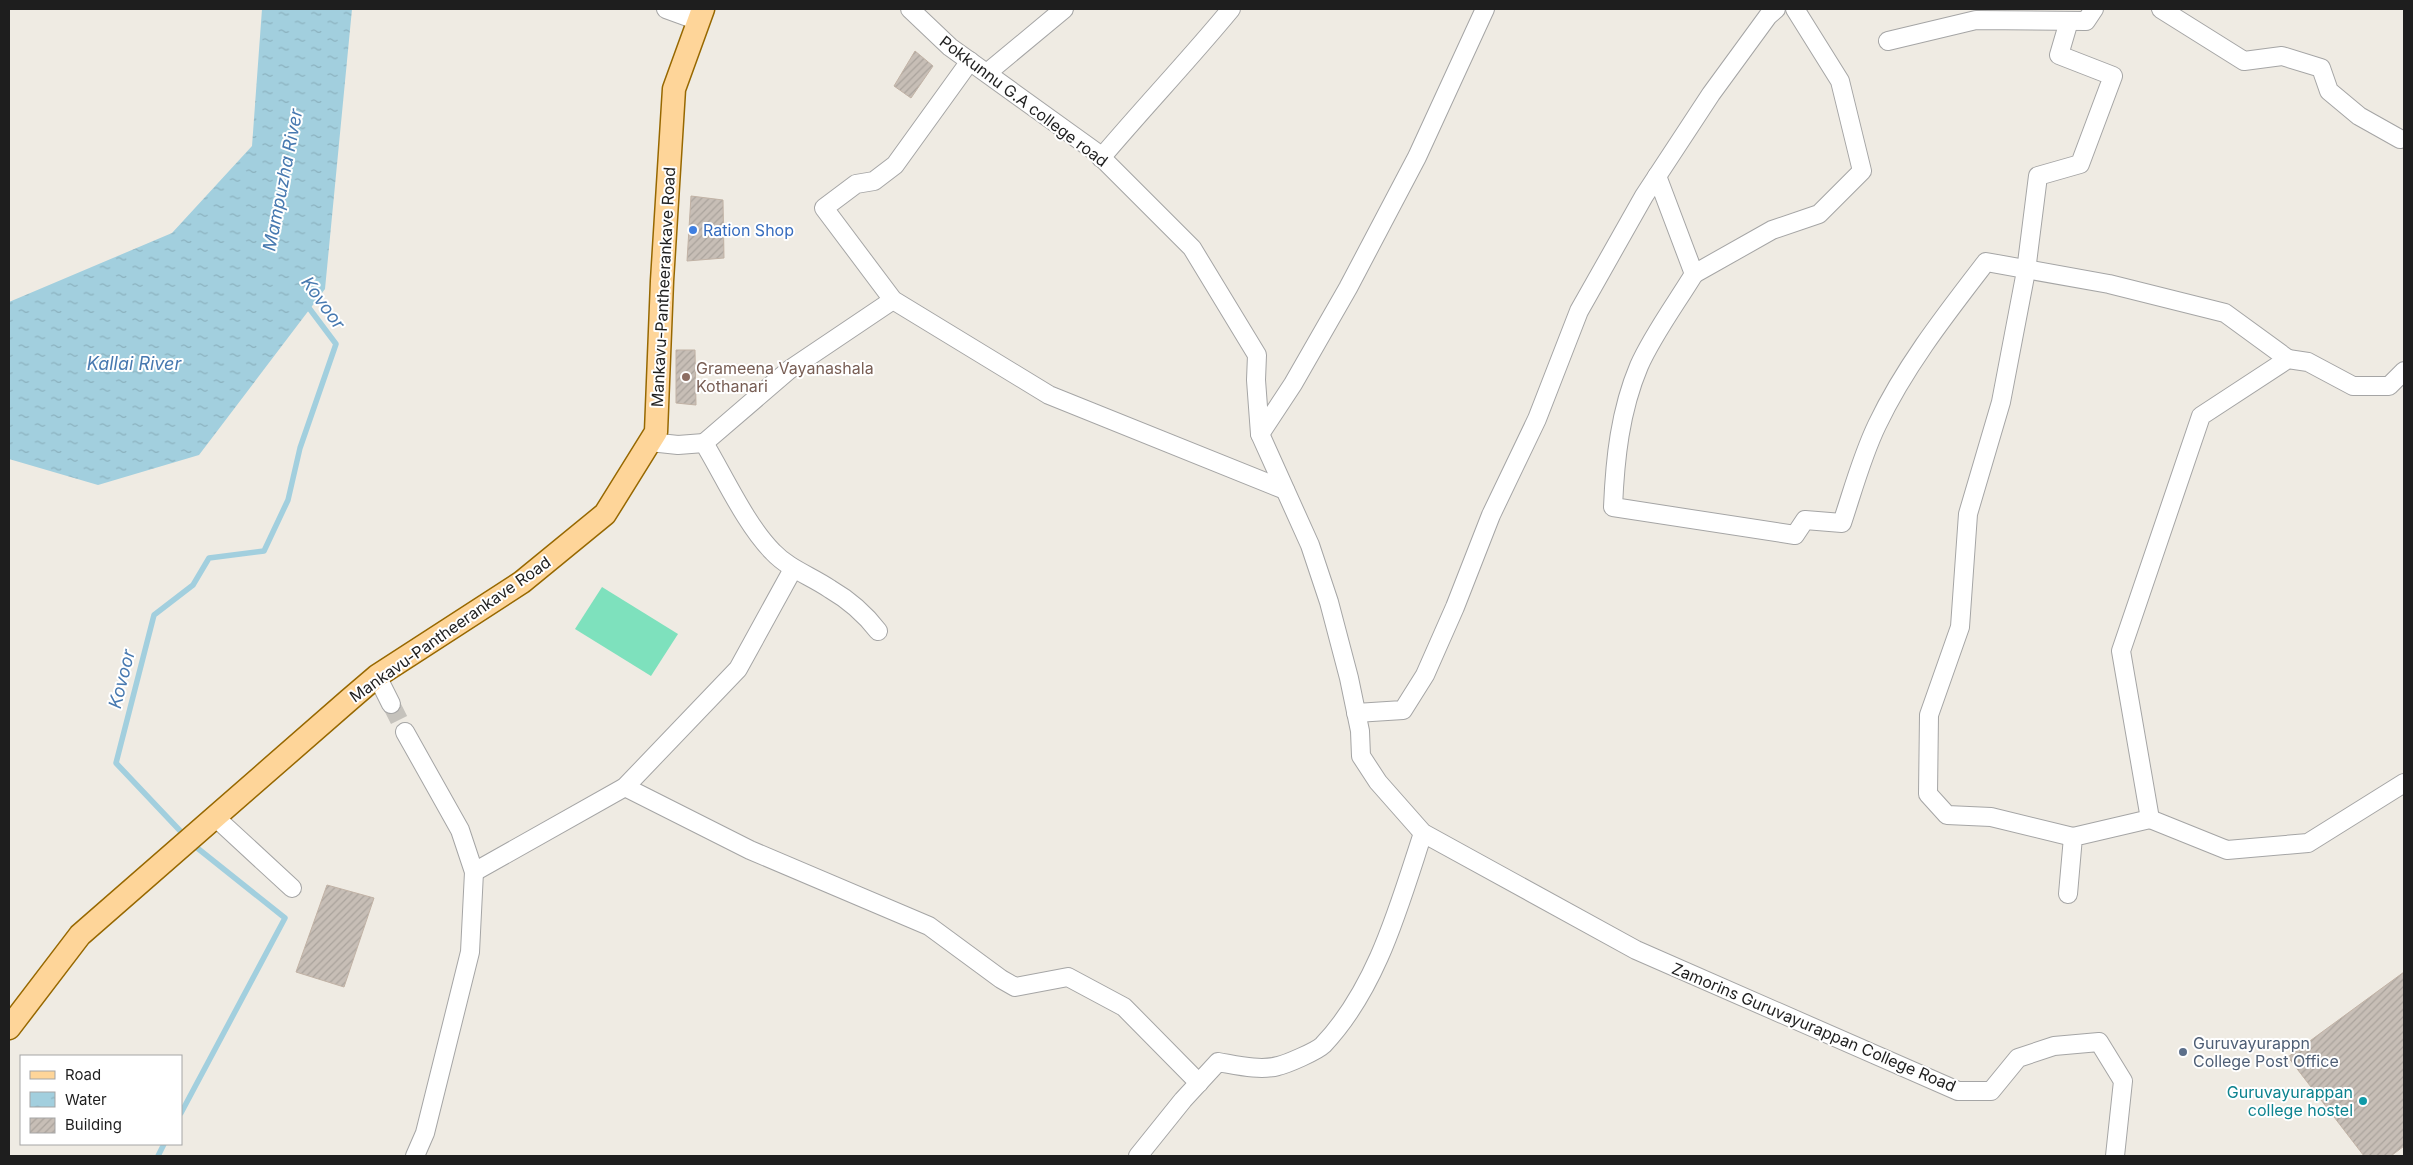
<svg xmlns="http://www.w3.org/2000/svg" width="2413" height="1165" font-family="Inter,sans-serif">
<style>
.pitch{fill:#7ee1bd}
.water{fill:url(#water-ripples)}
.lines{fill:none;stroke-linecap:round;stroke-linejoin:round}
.stream{stroke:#a2cfde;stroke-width:5.5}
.building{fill:url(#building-hatch);stroke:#c1b2a5}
.minor-tunnel{stroke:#c5c2bc;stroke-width:18;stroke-dasharray:18 9;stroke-linecap:butt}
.minor-casing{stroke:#a5a5a5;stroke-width:20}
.major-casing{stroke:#976800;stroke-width:25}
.minor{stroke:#fff;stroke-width:18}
.major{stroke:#fed599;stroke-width:22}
.shop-dot{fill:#3f7fe0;stroke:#fff;stroke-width:2}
.education-dot{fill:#8d6e63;stroke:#fff;stroke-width:2}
.service-dot{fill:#5c6f8a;stroke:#fff;stroke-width:2}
.culture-dot{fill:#0f9aa8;stroke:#fff;stroke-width:2}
.labels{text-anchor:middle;stroke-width:4;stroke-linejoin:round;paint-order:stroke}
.street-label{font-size:16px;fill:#1e1e1e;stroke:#fff}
.shop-label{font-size:16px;fill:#366cbe;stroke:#fff;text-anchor:start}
.education-label{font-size:16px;fill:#785e54;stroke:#fff;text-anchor:start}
.service-label{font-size:16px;fill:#4e5e75;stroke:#fff;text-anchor:start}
.culture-label{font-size:16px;fill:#0d838f;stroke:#fff;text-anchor:end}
.water-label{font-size:18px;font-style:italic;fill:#4779b0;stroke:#fff}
</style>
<defs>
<pattern id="water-ripples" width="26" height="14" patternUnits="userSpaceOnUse" patternTransform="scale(1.25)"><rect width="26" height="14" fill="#a2cfde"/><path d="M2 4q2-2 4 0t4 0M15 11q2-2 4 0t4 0" fill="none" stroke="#8bb1be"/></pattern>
<pattern id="building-hatch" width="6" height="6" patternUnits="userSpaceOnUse" patternTransform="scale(1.25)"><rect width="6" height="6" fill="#c7beb6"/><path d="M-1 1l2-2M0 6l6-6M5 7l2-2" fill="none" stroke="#aaa39c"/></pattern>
</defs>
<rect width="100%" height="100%" fill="#efebe3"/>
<!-- pitch -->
<path class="pitch" d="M 602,587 L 678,634 L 651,676 L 575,629 Z"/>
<!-- water -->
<path class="water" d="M 262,9 L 352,9 L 325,289 L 199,455 L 98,485 L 9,459 L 9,302 L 172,233 L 252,146 Z"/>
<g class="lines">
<!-- stream -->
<g class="stream">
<path d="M 185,836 L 116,763 L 154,615 L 193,585 L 209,558 L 264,551 L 288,500 L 300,448 L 336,344 L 306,304"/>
<path d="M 181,1113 L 285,918 L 191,843"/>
<path d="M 158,1156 L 164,1144"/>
</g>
</g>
<!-- building -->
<g class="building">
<path d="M 915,51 L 933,66 L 911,98 L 894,86 Z"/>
<path d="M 691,196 L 723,200 L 724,258 L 687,261 Z"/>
<path d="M 676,350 L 695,350 L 696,405 L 676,403 Z"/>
<path d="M 327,885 L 374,898 L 344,987 L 296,972 Z"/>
<path d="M 2404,972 L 2404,1146 L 2391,1156 L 2364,1156 L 2288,1057 Z"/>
</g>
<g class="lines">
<!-- minor-tunnel -->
<path class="minor-tunnel" d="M 391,704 L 405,732"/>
<defs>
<g id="minor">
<path d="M 666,9 L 699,21"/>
<path d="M 910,9 L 950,47 L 1096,152 L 1192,248 L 1257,355 L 1256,380 L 1260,434 L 1310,545 L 1329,602 L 1349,678 L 1360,731 L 1361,756 L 1378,782 L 1423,833 L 1636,950 L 1958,1091 L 1991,1091 L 2018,1058 L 2054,1046 L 2099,1042 L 2123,1081 L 2115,1156"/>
<path d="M 2161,9 L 2244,61 L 2282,56 L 2321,68 L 2329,91 L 2359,116 L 2400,139"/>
<path d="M 2069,21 L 2059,55 L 2113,76 L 2080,164 L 2038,176 L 2026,271 L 2001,402 L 1968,514 L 1960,627 L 1929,715 L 1928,794 L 1947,815 L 1991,817 L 2073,837"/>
<path d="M 1888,41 L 1976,20 L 2086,21 L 2094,9"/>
<path d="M 970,61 L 895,165 L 874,181 L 856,184 L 824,208 L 893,300 L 1049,395 L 1285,490"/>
<path d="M 987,73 L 1064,9"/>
<path d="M 1101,158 C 1144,107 1189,60 1231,9"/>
<path d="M 1657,176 L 1694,274 L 1772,230 L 1819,214 L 1862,171 L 1840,81 L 1795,9"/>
<path d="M 1694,274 C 1677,302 1652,336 1639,366 C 1620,411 1615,459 1613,507 L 1795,535 L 1805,520 L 1842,523 C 1853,490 1862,456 1877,425 C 1905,366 1946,314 1986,262 L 2109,284 L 2225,313 L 2288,359"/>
<path d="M 1260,434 L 1293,384 L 1348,288 L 1417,157 L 1485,9"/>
<path d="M 650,442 L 678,445 L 704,443 C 724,476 746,525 773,552 C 789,569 811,576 830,589 C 849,600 865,614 878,631"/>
<path d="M 704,443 L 789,370 L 893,300"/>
<path d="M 377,676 L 391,704"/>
<path d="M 1356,713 L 1403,710 L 1425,675 L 1455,607 L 1491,515 L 1537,419 L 1579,311 L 1644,196 L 1711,94 L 1768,16 L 1776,9"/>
<path d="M 405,732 L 460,830 L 474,872 L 470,952 L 425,1133 L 415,1156"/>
<path d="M 625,787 L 750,850 L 929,926 L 1001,979 L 1015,987 L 1068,977 L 1124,1007 L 1199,1083"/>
<path d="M 215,817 L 292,888"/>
<path d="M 2150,819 L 2227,850 L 2308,843 L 2404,783"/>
<path d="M 474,872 L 625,787 L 738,669 L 793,569"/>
<path d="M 2068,894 L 2073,837 L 2150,819 L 2121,651 L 2201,416 L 2288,359 L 2308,362 L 2353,386 L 2389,386 L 2404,371"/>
<path d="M 1138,1156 L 1183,1100 L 1218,1062 C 1236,1065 1260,1071 1278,1066 C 1287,1064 1317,1051 1323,1045 C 1377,988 1399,906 1423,833"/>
</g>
<path id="major" d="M 9,1028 L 80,935 L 349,700 L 377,676 L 522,582 L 605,514 L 656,432 L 662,281 L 674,89 L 703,9"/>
</defs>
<!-- minor casing -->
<use href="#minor" class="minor-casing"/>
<!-- major casing -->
<use href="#major" class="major-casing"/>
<!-- minor -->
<use href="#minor" class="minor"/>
<!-- major -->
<use href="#major" class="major"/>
</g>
<!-- markers -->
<circle class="shop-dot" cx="693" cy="230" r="5"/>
<circle class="education-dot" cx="686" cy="377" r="5"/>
<circle class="service-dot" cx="2183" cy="1052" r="5"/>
<circle class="culture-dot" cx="2363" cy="1101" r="5"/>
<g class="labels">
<!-- street labels -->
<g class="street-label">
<text transform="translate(1024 101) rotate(37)" y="6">Pokkunnu G.A college road</text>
<text transform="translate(663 287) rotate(-87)" y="6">Mankavu-Pantheerankave Road</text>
<text transform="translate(450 629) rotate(-35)" y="6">Mankavu-Pantheerankave Road</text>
<text transform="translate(1814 1027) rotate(23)" y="6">Zamorins Guruvayurappan College Road</text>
</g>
<!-- shop labels -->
<g class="shop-label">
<text x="703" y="236">Ration Shop</text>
</g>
<!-- education labels -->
<g class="education-label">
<text x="696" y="374">Grameena Vayanashala<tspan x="696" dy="18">Kothanari</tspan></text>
</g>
<!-- service labels -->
<g class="service-label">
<text x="2193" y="1049">Guruvayurappn<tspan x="2193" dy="18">College Post Office</tspan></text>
</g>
<!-- culture labels -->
<g class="culture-label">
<text x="2353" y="1098">Guruvayurappan<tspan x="2353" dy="18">college hostel</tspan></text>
</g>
<!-- water labels -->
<g class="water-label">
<text transform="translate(283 180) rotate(-79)" y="6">Mampuzha River</text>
<text transform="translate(323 303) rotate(54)" y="6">Kovoor</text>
<text x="134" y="370">Kallai River</text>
<text transform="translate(122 679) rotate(-76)" y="6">Kovoor</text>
</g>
</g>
<!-- border -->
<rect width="2413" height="1165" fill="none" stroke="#1e1e1e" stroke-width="20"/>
<!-- legend -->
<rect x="20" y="1055" width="162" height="90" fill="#ffffff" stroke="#a5a5a5"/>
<rect x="30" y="1071" width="25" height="8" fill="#fed599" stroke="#a5a5a5"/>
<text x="65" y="1080" font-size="15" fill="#1e1e1e">Road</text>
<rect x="30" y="1092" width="25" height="15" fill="url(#water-ripples)" stroke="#a5a5a5"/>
<text x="65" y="1105" font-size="15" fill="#1e1e1e">Water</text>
<rect x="30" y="1118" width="25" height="15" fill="url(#building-hatch)" stroke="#a5a5a5"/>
<text x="65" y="1130" font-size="15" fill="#1e1e1e">Building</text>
</svg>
